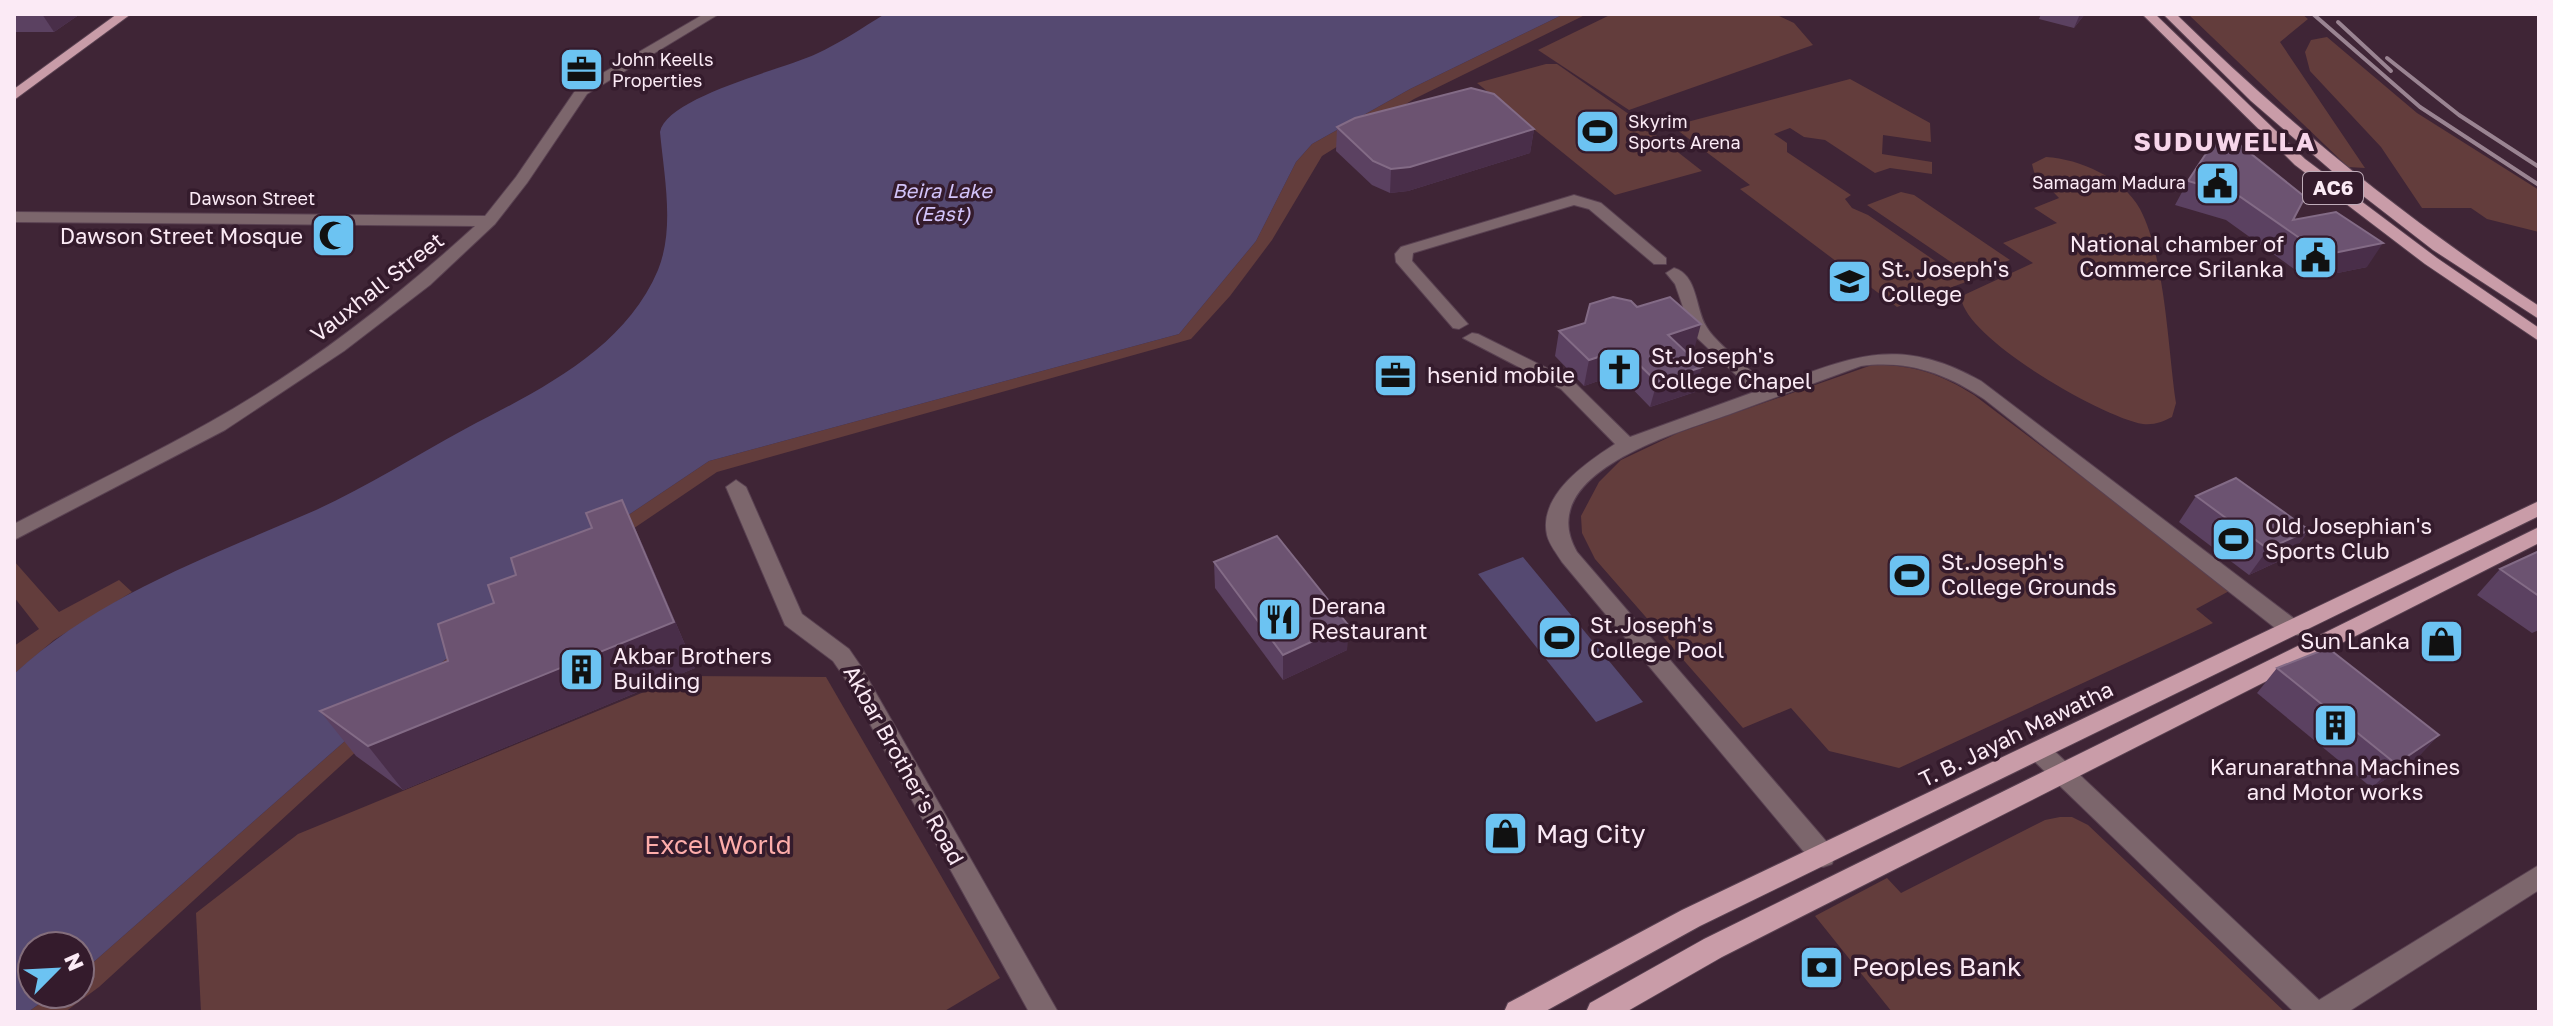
<svg xmlns="http://www.w3.org/2000/svg" width="2553" height="1026" font-family="'Golos Text',sans-serif">
<style>
.green{fill:#633d3c}
.water{fill:#554971}
.lines{fill:none;stroke-linecap:round;stroke-linejoin:round}
.minor-casing{stroke:#594151;stroke-width:2}
.major-casing{stroke:#594151;stroke-width:2}
.minor{fill:#7c666c;fill-rule:evenodd}
.major{fill:#c99ca8;fill-rule:evenodd}
.rail{stroke:#9a8492;stroke-width:4}
.wall{fill:#5b4161}
.shaded-wall{fill:#492e49}
.building{fill:#6c5371;stroke:#836b86;stroke-width:2}
.labels{text-anchor:middle;stroke-width:7;stroke-linejoin:round;paint-order:stroke}
.far-poi-label{font-size:18px;fill:#fbeaf5;stroke:#341b2c;text-anchor:start}
.far-street-label{font-size:18px;fill:#fbeaf5;stroke:#341b2c}
.shield{fill:#341b2c;stroke:#bfacb9;stroke-width:2}
.shield-label{font-size:20px;font-weight:bold;fill:#fbeaf5}
.far-water-label{font-size:20px;font-style:italic;fill:#d2c3f9;stroke:#341b2c}
.poi-label{font-size:22px;fill:#fbeaf5;stroke:#341b2c;text-anchor:start}
.street-label{font-size:22px;fill:#fbeaf5;stroke:#341b2c}
.far-district-label{font-size:26px;font-weight:bold;letter-spacing:2px;fill:#f7d5ea;stroke:#341b2c}
.near-poi-label{font-size:26px;fill:#fbeaf5;stroke:#341b2c;text-anchor:start}
.near-park-label{font-size:26px;fill:#feadaa;stroke:#341b2c}
</style>
<rect width="100%" height="100%" fill="#3f2536"/>
<!-- green -->
<g class="green">
<path d="M 1564,14 L 1587,14 L 1414,99 L 1322,156 L 1272,240 L 1230,296 L 1191,339 L 717,472 L 618,539 L 360,748 L 99,987 L 65,1012 L 28,1012 L 53,994 L 80,994 L 80,974 L 345,741 L 603,532 L 709,461 L 1179,334 L 1256,241 L 1296,162 L 1312,144 L 1410,89 Z"/>
<path d="M 1612,14 L 1775,14 L 1794,23 L 1813,45 L 1629,110 L 1538,50 Z"/>
<path d="M 2188,14 L 2302,14 L 2308,19 L 2280,42 L 2365,168 L 2348,167 Z"/>
<path d="M 2327,37 L 2417,113 L 2539,190 L 2539,232 L 2487,219 L 2471,208 L 2422,208 L 2381,147 L 2310,71 L 2305,52 L 2311,40 Z"/>
<path d="M 1546,64 L 1557,64 L 1633,117 L 1702,171 L 1615,195 L 1477,83 Z"/>
<path d="M 1850,79 L 1930,123 L 1931,142 L 1883,135 L 1882,154 L 1932,162 L 1932,174 L 1890,168 L 1875,173 L 1825,140 L 1804,137 L 1790,128 L 1774,134 L 1787,143 L 1787,152 L 1851,195 L 1845,199 L 1852,208 L 1868,215 L 1966,282 L 1897,307 L 1740,189 L 1750,185 L 1672,126 Z"/>
<path d="M 2046,157 C 2080,159 2123,178 2140,209 C 2165,256 2168,349 2176,403 L 2172,417 C 2162,422 2155,425 2143,424 C 2102,417 1967,340 1961,298 L 1966,294 L 2033,263 L 2003,243 L 2057,223 L 2034,208 L 2059,198 L 2034,172 L 2032,164 Z"/>
<path d="M 1901,192 L 1914,195 L 2010,260 L 1970,275 L 1867,205 Z"/>
<path d="M 1872,365 C 1912,364 1941,374 1974,395 L 2231,590 L 2196,609 L 2213,623 L 1899,768 L 1829,751 L 1791,708 L 1743,728 L 1595,559 L 1582,533 L 1581,516 L 1599,482 L 1621,460 L 1678,433 Z"/>
<path d="M 14,561 L 59,612 L 119,580 L 132,592 L 54,640 L 14,674 L 14,646 L 39,629 L 14,597 Z"/>
<path d="M 683,676 L 826,677 L 1000,978 L 943,1012 L 201,1012 L 196,913 L 298,834 Z"/>
<path d="M 2060,817 L 2072,817 L 2088,825 L 2285,1012 L 1892,1012 L 1815,916 L 1887,878 L 1901,893 L 2045,820 Z"/>
</g>
<!-- water -->
<g class="water">
<path d="M 885,14 L 1564,14 L 1410,89 L 1312,144 L 1296,162 L 1256,241 L 1179,334 L 709,461 L 603,532 L 345,741 L 80,974 L 80,946 L 32,946 L 32,994 L 53,994 L 28,1012 L 14,1012 L 14,674 C 99,595 211,556 316,510 C 368,486 415,456 465,429 C 537,391 624,351 658,270 C 675,228 664,176 660,132 C 666,97 784,69 816,54 C 840,43 862,28 885,14 Z"/>
<path d="M 1523,557 L 1643,702 L 1596,722 L 1478,574 Z"/>
</g>
<g class="lines">
<defs>
<g id="minor">
<path d="M 704,14 L 719,14 L 587,94 L 527,183 L 495,224 L 430,285 L 344,351 L 225,430 L 14,540 L 14,524 C 79,490 146,458 210,422 C 305,369 394,300 475,226 L 14,222 L 14,212 L 485,216 L 516,177 L 577,88 Z"/>
<path d="M 1574,195 L 1601,203 L 1666,258 L 1666,264 L 1654,264 L 1589,209 L 1574,205 L 1413,253 L 1412,261 L 1468,324 L 1459,329 L 1453,328 L 1396,262 L 1395,254 L 1401,247 Z"/>
<path d="M 1674,268 C 1698,275 1695,308 1706,326 C 1715,343 1754,372 1769,387 C 1853,357 1897,334 1981,381 L 2300,623 L 2303,629 L 2300,635 L 2284,635 L 1984,399 C 1945,373 1908,360 1861,366 C 1818,382 1776,397 1733,413 C 1681,432 1531,472 1577,552 L 1832,848 L 1835,856 L 1832,864 L 1823,867 L 1814,864 L 1562,562 C 1557,554 1549,544 1547,535 C 1538,495 1587,462 1615,444 L 1561,389 L 1463,338 L 1472,333 L 1478,334 L 1573,381 L 1630,437 L 1754,392 L 1692,333 L 1675,284 L 1666,273 Z"/>
<path d="M 736,480 L 746,487 L 802,614 L 849,649 L 860,665 L 1058,1012 L 1029,1012 L 844,677 L 833,661 L 785,625 L 726,487 Z"/>
<path d="M 2040,742 L 2048,745 L 2319,1000 L 2539,865 L 2539,890 L 2348,1012 L 2294,1012 L 2032,759 L 2028,752 L 2032,745 Z"/>
</g>
<g id="major">
<path d="M 117,14 L 131,14 L 14,100 L 14,89 Z"/>
<path d="M 2142,14 L 2155,14 L 2305,159 L 2437,258 L 2539,328 L 2539,341 L 2425,264 L 2295,165 Z"/>
<path d="M 2163,14 L 2176,14 C 2288,124 2408,221 2539,306 L 2539,319 L 2433,250 L 2340,178 L 2251,101 Z"/>
<path d="M 2539,501 L 2539,516 L 1700,926 L 1544,1012 L 1504,1012 L 1508,1003 L 1682,910 Z"/>
<path d="M 2539,527 L 2539,543 L 1722,957 L 1626,1012 L 1586,1012 L 1590,1003 L 1704,939 Z"/>
</g>
</defs>
<!-- minor casing -->
<use href="#minor" class="minor-casing"/>
<!-- major casing -->
<use href="#major" class="major-casing"/>
<!-- minor -->
<use href="#minor" class="minor"/>
<!-- major -->
<use href="#major" class="major"/>
<!-- rail -->
<g class="rail">
<path d="M 2313,14 L 2420,107 L 2539,185"/>
<path d="M 2338,22 L 2391,71"/>
<path d="M 2387,58 L 2459,115 L 2539,167"/>
</g>
</g>
<!-- wall -->
<g class="wall">
<path d="M 14,14 L 80,14 L 54,32 L 14,32 Z"/>
<path d="M 2041,14 L 2085,14 L 2074,28 L 2039,19 Z"/>
<path d="M 1337,127 L 1534,129 L 1530,153 L 1408,191 L 1390,193 L 1372,185 L 1336,151 Z"/>
<path d="M 2219,134 L 2293,220 L 2367,267 L 2308,279 L 2226,220 L 2175,205 L 2188,181 Z"/>
<path d="M 1637,307 L 1694,350 L 1686,352 L 1695,392 L 1650,407 L 1618,374 L 1584,386 L 1555,356 L 1559,331 Z"/>
<path d="M 2196,496 L 2309,530 L 2290,556 L 2249,575 L 2179,522 Z"/>
<path d="M 622,500 L 643,546 L 695,668 L 403,790 L 356,756 L 320,711 L 448,661 L 516,575 L 592,528 Z"/>
<path d="M 2539,551 L 2539,630 L 2532,633 L 2477,595 L 2500,569 Z"/>
<path d="M 1214,562 L 1348,625 L 1347,650 L 1283,680 L 1215,588 Z"/>
<path d="M 2277,668 L 2439,735 L 2415,760 L 2372,788 L 2257,693 Z"/>
</g>
<!-- shaded-wall -->
<g class="shaded-wall">
<path d="M 42,14 L 80,14 L 54,32 Z"/>
<path d="M 2080,14 L 2085,14 L 2074,28 Z"/>
<path d="M 1534,129 L 1530,153 L 1408,191 L 1390,193 L 1391,169 Z"/>
<path d="M 2383,243 L 2367,267 L 2308,279 L 2324,255 Z"/>
<path d="M 1701,324 L 1694,350 L 1662,360 L 1668,335 Z"/>
<path d="M 1623,349 L 1618,374 L 1584,386 L 1589,360 Z"/>
<path d="M 1702,367 L 1695,392 L 1650,407 L 1657,382 Z"/>
<path d="M 622,500 L 643,546 L 695,668 L 403,790 L 368,746 Z"/>
<path d="M 2309,530 L 2290,556 L 2249,575 L 2268,549 Z"/>
<path d="M 1348,625 L 1347,650 L 1283,680 L 1283,655 Z"/>
<path d="M 2439,735 L 2415,760 L 2372,788 L 2396,764 Z"/>
</g>
<!-- building -->
<g class="building">
<path d="M 1471,88 L 1494,94 L 1534,129 L 1410,167 L 1391,169 L 1373,161 L 1337,127 L 1355,118 Z"/>
<path d="M 2219,134 L 2230,137 L 2305,197 L 2293,220 L 2336,212 L 2383,243 L 2324,255 L 2239,196 L 2188,181 Z"/>
<path d="M 1613,297 L 1631,301 L 1637,307 L 1670,297 L 1701,324 L 1668,335 L 1702,367 L 1657,382 L 1623,349 L 1589,360 L 1559,331 L 1585,323 L 1590,304 Z"/>
<path d="M 2236,478 L 2309,530 L 2268,549 L 2196,496 Z"/>
<path d="M 622,500 L 674,622 L 368,746 L 320,711 L 448,661 L 438,624 L 494,603 L 488,585 L 516,575 L 511,558 L 592,528 L 586,513 Z"/>
<path d="M 1277,536 L 1348,625 L 1283,655 L 1214,562 Z"/>
<path d="M 2539,551 L 2539,596 L 2500,569 Z"/>
<path d="M 2328,648 L 2439,735 L 2396,764 L 2277,668 Z"/>
</g>
<!-- icons -->
<defs>
<symbol id="office-square" viewBox="-11 -11 22 22"><rect x="-9" y="-9" width="18" height="18" rx="4" fill="#6cc3f2" stroke="#341b2c"/><path d="M-6-3h4V-5.5h4V-3h4V5H-6ZM-1-4.5V-3h2v-1.5ZM-6 0V1H6V0Z" fill="#111"/></symbol>
<symbol id="stadium-square" viewBox="-11 -11 22 22"><rect x="-9" y="-9" width="18" height="18" rx="4" fill="#6cc3f2" stroke="#341b2c"/><path d="M0-5a6.5 5 0 1 0 0 10a6.5 5 0 1 0 0-10ZM-3.5-1.8h7v3.6h-7Z" fill="#111"/></symbol>
<symbol id="civic-square" viewBox="-11 -11 22 22"><rect x="-9" y="-9" width="18" height="18" rx="4" fill="#6cc3f2" stroke="#341b2c"/><path d="M-.6-6.5H3V-4.5H.6V-3L4-1V1h2V6H-6V1h2V-1L-.6-3ZM-1.2 2.5V6h2.4V2.5Z" fill="#111"/></symbol>
<symbol id="mosque-square" viewBox="-11 -11 22 22"><rect x="-9" y="-9" width="18" height="18" rx="4" fill="#6cc3f2" stroke="#341b2c"/><path d="M3.5-4.9A6 6 0 1 0 3.5 4.9A5 5 0 1 1 3.5-4.9Z" fill="#111"/></symbol>
<symbol id="university-square" viewBox="-11 -11 22 22"><rect x="-9" y="-9" width="18" height="18" rx="4" fill="#6cc3f2" stroke="#341b2c"/><path d="M0-5L7-2L0 1L-7-2ZM-4 1L0 2.5L4 1V4Q0 6-4 4Z" fill="#111"/></symbol>
<symbol id="church-square" viewBox="-11 -11 22 22"><rect x="-9" y="-9" width="18" height="18" rx="4" fill="#6cc3f2" stroke="#341b2c"/><path d="M-1.2-6h2.4v3.5h3.3v2.4h-3.3V6h-2.4V-.1h-3.3v-2.4h3.3Z" fill="#111"/></symbol>
<symbol id="restaurant-square" viewBox="-11 -11 22 22"><rect x="-9" y="-9" width="18" height="18" rx="4" fill="#6cc3f2" stroke="#341b2c"/><path d="M-5-6h1v4h1v-4h1v4h1v-4h1v5L-1.5 .5V6h-2V.5L-5-1ZM5-6V6H3V1.5H1.5Q1.5-4 5-6Z" fill="#111"/></symbol>
<symbol id="shop-square" viewBox="-11 -11 22 22"><rect x="-9" y="-9" width="18" height="18" rx="4" fill="#6cc3f2" stroke="#341b2c"/><path d="M-5-2.5h2.3a2.7 3.5 0 0 1 5.4 0H5L5.5 6h-11ZM-1.5-2.5h3a1.5 2.3 0 0 0-3 0Z" fill="#111"/></symbol>
<symbol id="building-square" viewBox="-11 -11 22 22"><rect x="-9" y="-9" width="18" height="18" rx="4" fill="#6cc3f2" stroke="#341b2c"/><path d="M-4-6H4V6H1V3H-1V6H-4ZM-2.5-4.3h1.7v1.8h-1.7ZM.8-4.3h1.7v1.8H.8ZM-2.5-1h1.7V.8h-1.7ZM.8-1h1.7V.8H.8Z" fill="#111"/></symbol>
<symbol id="bank-square" viewBox="-11 -11 22 22"><rect x="-9" y="-9" width="18" height="18" rx="4" fill="#6cc3f2" stroke="#341b2c"/><path d="M-6-4H6V4H-6ZM0-2.3a2.3 2.3 0 1 0 0 4.6a2.3 2.3 0 1 0 0-4.6Z" fill="#111"/></symbol>
</defs>
<g fill-rule="evenodd">
<use href="#office-square" x="556" y="44" width="51" height="51"/>
<use href="#stadium-square" x="1572" y="106" width="51" height="51"/>
<use href="#civic-square" x="2192" y="158" width="51" height="51"/>
<use href="#mosque-square" x="308" y="210" width="51" height="51"/>
<use href="#civic-square" x="2290" y="232" width="51" height="51"/>
<use href="#university-square" x="1824" y="256" width="51" height="51"/>
<use href="#church-square" x="1594" y="344" width="51" height="51"/>
<use href="#office-square" x="1370" y="350" width="51" height="51"/>
<use href="#stadium-square" x="2208" y="514" width="51" height="51"/>
<use href="#stadium-square" x="1884" y="550" width="51" height="51"/>
<use href="#restaurant-square" x="1254" y="594" width="51" height="51"/>
<use href="#stadium-square" x="1534" y="612" width="51" height="51"/>
<use href="#shop-square" x="2416" y="616" width="51" height="51"/>
<use href="#building-square" x="556" y="644" width="51" height="51"/>
<use href="#building-square" x="2310" y="700" width="51" height="51"/>
<use href="#shop-square" x="1480" y="808" width="51" height="51"/>
<use href="#bank-square" x="1796" y="942" width="51" height="51"/>
</g>
<g class="labels">
<!-- far-poi labels -->
<g class="far-poi-label">
<text x="612" y="66">John Keells<tspan x="612" dy="21">Properties</tspan></text>
<text x="1628" y="128">Skyrim<tspan x="1628" dy="21">Sports Arena</tspan></text>
<text x="2186" y="189" text-anchor="end">Samagam Madura</text>
</g>
<!-- far-street labels -->
<g class="far-street-label">
<text x="252" y="205">Dawson Street</text>
</g>
<!-- shield labels -->
<rect class="shield" x="2303" y="172" width="60" height="32" rx="6"/>
<g class="shield-label">
<text x="2333" y="195">AC6</text>
</g>
<!-- far-water labels -->
<g class="far-water-label">
<text x="942" y="198">Beira Lake<tspan x="942" dy="23">(East)</tspan></text>
</g>
<!-- poi labels -->
<g class="poi-label">
<text x="303" y="244" text-anchor="end">Dawson Street Mosque</text>
<text x="2284" y="252" text-anchor="end">National chamber of<tspan x="2284" dy="25">Commerce Srilanka</tspan></text>
<text x="1881" y="277">St. Joseph's<tspan x="1881" dy="25">College</tspan></text>
<text x="1651" y="364">St.Joseph's<tspan x="1651" dy="25">College Chapel</tspan></text>
<text x="1427" y="383">hsenid mobile</text>
<text x="2265" y="534">Old Josephian's<tspan x="2265" dy="25">Sports Club</tspan></text>
<text x="1941" y="570">St.Joseph's<tspan x="1941" dy="25">College Grounds</tspan></text>
<text x="1311" y="614">Derana<tspan x="1311" dy="25">Restaurant</tspan></text>
<text x="1590" y="633">St.Joseph's<tspan x="1590" dy="25">College Pool</tspan></text>
<text x="2410" y="649" text-anchor="end">Sun Lanka</text>
<text x="613" y="664">Akbar Brothers<tspan x="613" dy="25">Building</tspan></text>
<text x="2335" y="775" text-anchor="middle">Karunarathna Machines<tspan x="2335" dy="25">and Motor works</tspan></text>
</g>
<!-- street labels -->
<g class="street-label">
<text transform="translate(377 287) rotate(-38)" y="8">Vauxhall Street</text>
<text transform="translate(2016 734) rotate(-26)" y="8">T. B. Jayah Mawatha</text>
<text transform="translate(904 765) rotate(61)" y="8">Akbar Brother's Road</text>
</g>
<!-- far-district labels -->
<g class="far-district-label">
<text x="2225" y="151">SUDUWELLA</text>
</g>
<!-- near-poi labels -->
<g class="near-poi-label">
<text x="1536" y="843">Mag City</text>
<text x="1852" y="976">Peoples Bank</text>
</g>
<!-- near-park labels -->
<g class="near-park-label">
<text x="718" y="854">Excel World</text>
</g>
</g>
<!-- border -->
<rect width="2553" height="1026" fill="none" stroke="#fbeaf5" stroke-width="32"/>
<!-- north arrow -->
<g transform="translate(56 970) rotate(66)"><circle r="38" fill="#341b2c" stroke="#846e7c" stroke-width="2"/>
<path d="M0-6L14 30L0 20L-14 30Z" fill="#6cc3f2"/>
<text y="-12" font-size="22" font-weight="bold" text-anchor="middle" fill="#fbeaf5">N</text>
</g>
</svg>
